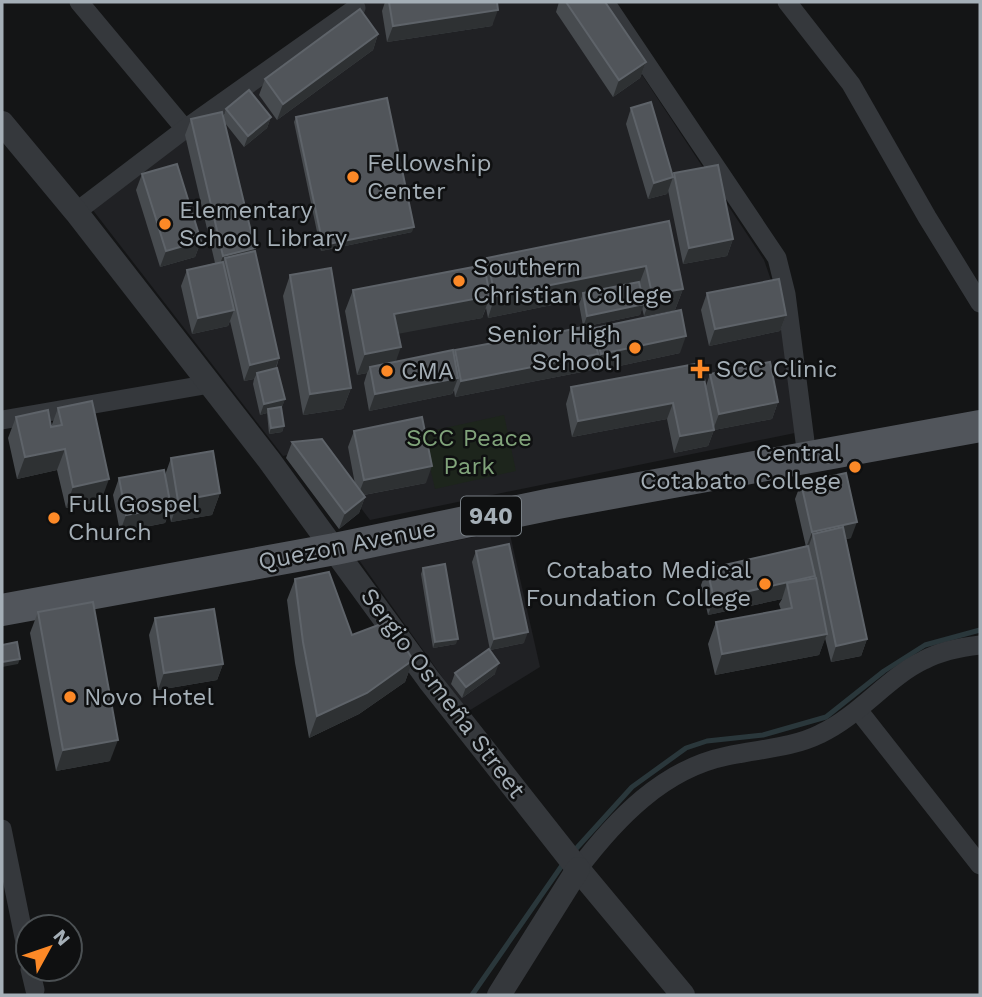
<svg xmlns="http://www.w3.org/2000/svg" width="982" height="997" font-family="'Work Sans',sans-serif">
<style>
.built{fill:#202124}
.green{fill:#1d251c}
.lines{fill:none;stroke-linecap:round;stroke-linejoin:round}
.stream{stroke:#2a373b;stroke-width:5}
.minor{stroke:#35383c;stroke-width:19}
.tertiary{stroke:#35383c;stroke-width:24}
.primary{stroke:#51555b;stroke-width:32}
.wall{fill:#474b4f;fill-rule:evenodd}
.shaded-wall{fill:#2e3133}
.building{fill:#51555a;stroke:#5e6369;stroke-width:2}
.poi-dot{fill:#fc8927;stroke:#0f1011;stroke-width:2.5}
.labels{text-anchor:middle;stroke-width:5;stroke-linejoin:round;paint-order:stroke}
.shield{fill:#0f1011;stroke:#787f85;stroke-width:2}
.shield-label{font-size:23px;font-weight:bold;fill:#a5afb7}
.poi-label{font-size:24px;fill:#a5afb7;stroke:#0f1011;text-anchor:start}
.park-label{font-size:24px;fill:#81a47b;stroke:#0f1011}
.street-label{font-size:24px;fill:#a5afb7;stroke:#0f1011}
</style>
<rect width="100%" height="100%" fill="#141516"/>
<!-- built -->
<g class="built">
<path d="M 354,2 L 594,2 L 764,260 L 779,303 L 795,433 L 370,520 L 316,449 L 283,456 L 92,209 Z"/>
<path d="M 509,530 L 540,667 L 467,712 L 359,560 Z"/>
</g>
<!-- green -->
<path class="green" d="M 504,415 L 516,471 L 435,489 L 422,433 Z"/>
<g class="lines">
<!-- stream -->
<g class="stream">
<path d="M 574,851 L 632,787 L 686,748 L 707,741 L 763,735 L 826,717 L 884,671 L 925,645 L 980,630"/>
<path d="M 472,995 L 563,864"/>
</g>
<!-- minor -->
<g class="minor">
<path d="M 79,2 L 185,129"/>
<path d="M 605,2 L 777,258 L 786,294 L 807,457"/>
<path d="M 787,2 L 851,84 L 927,217 L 980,303"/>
<path d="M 76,212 L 185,129 L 356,8"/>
<path d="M 2,420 L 210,384"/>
<path d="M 858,710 L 980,865"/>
<path d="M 2,829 L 28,957"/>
<path d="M 578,869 C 616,819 663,769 727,756 C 758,749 792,748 820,734 C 859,716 888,677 924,660 C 941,651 962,647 980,645"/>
<path d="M 30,969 L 35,990"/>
</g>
<!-- tertiary -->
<g class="tertiary">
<path d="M 2,123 L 76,212 L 269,460 L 429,680 L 578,869 L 683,995"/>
<path d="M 499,995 L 578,869"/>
</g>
<!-- primary -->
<path class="primary" d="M 2,610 L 335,549 L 552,504 L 980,426"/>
</g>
<!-- wall -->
<g class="wall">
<path d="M 385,2 L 497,2 L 492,26 L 387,42 L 382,11 Z"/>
<path d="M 559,2 L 605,2 L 646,62 L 640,78 L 613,97 L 556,12 Z"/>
<path d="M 378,34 L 373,50 L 277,120 L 259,95 L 265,79 Z"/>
<path d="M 631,108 L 673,177 L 674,173 L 733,239 L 727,256 L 683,264 L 668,190 L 667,194 L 648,199 L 626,124 Z"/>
<path d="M 226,109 L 271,117 L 267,128 L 244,147 L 225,123 L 279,358 L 276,369 L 285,399 L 281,409 L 284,426 L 282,432 L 269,434 L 267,413 L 260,415 L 253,384 L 254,379 L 244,381 L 230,321 L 228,326 L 192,334 L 181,286 L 187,270 L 215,263 L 185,135 L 191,119 L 223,117 Z"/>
<path d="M 296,117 L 412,232 L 321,251 L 294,122 Z"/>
<path d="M 142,174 L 201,241 L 195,257 L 160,267 L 136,190 Z"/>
<path d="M 669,221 L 683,289 L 675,310 L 644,316 L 642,308 L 640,315 L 592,325 L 594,333 L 595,328 L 680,353 L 596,371 L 594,365 L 592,370 L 455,397 L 454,390 L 452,394 L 369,411 L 364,383 L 367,373 L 357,375 L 345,311 L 353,290 L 484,267 L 487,258 ZM 581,299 L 579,304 L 583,326 L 536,337 L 455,350 L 453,354 L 396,361 L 398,333 L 482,318 L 486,308 L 488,318 Z"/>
<path d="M 290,275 L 351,388 L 343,409 L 303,415 L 283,296 Z"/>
<path d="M 707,293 L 786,315 L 780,331 L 709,346 L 701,310 Z"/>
<path d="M 710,374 L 778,402 L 772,419 L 714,430 L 708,446 L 674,453 L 667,419 L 572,437 L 566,404 L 571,387 L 706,386 Z"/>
<path d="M 58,408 L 101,501 L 66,508 L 57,470 L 17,479 L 8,438 L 16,417 L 51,427 Z"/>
<path d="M 354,431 L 426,483 L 364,495 L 365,497 L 359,513 L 339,529 L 286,458 L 292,442 L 355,484 L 348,447 Z"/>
<path d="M 171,458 L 220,493 L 212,515 L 171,522 L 169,513 L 165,523 L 120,532 L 113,495 L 119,478 L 165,475 Z"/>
<path d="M 801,483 L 851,538 L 846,539 L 867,639 L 861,656 L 831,662 L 825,638 L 819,655 L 715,675 L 708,644 L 716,622 L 781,610 L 779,604 L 782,599 L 708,615 L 701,585 L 707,569 L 806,547 L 795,499 Z"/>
<path d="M 476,551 L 524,643 L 490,650 L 472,562 Z"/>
<path d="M 423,568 L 456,644 L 433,648 L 421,574 Z"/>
<path d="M 295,579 L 352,635 L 413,660 L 405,682 L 359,714 L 309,738 L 295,663 L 287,600 Z"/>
<path d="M 38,612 L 110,761 L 56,771 L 30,633 Z"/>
<path d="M 155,618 L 223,664 L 217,680 L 158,690 L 149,635 Z"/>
<path d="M 455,673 L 495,674 L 462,698 L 451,684 Z"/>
</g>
<!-- shaded-wall -->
<g class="shaded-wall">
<path d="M 498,10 L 492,26 L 387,42 L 393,26 Z"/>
<path d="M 378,34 L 373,50 L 277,120 L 283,104 Z"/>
<path d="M 646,62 L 640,78 L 613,97 L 619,80 Z"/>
<path d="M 271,117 L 267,128 L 244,147 L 248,136 Z"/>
<path d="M 673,177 L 667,194 L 648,199 L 654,183 Z"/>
<path d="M 414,227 L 412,232 L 321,251 L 323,245 Z"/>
<path d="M 733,239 L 727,256 L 683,264 L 689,248 Z"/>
<path d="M 201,241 L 195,257 L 160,267 L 166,251 Z"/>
<path d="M 255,248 L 249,264 L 225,258 L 220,271 L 217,272 L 223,256 Z"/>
<path d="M 646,266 L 638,287 L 583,293 L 581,299 L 488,318 L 495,296 Z"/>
<path d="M 683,289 L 675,310 L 644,316 L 652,294 Z"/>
<path d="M 490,296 L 482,318 L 387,336 L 394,314 Z"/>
<path d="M 644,304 L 640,315 L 583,327 L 587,316 Z"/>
<path d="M 234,310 L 228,326 L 192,334 L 198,318 Z"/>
<path d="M 786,315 L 780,331 L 709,346 L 715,329 Z"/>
<path d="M 686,336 L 680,353 L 596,371 L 601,354 Z"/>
<path d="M 401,347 L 393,369 L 370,367 L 367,373 L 357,375 L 365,354 Z"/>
<path d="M 598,354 L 592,370 L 455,397 L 461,381 Z"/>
<path d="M 279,358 L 273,375 L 257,373 L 254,379 L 244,381 L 250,365 Z"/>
<path d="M 458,378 L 452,394 L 369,411 L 375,394 Z"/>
<path d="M 351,388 L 343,409 L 303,415 L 310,394 Z"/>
<path d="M 285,399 L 281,410 L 268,409 L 267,413 L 260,415 L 264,404 Z"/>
<path d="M 778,402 L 772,419 L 714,430 L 708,446 L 674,453 L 680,436 L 713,430 L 719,414 Z"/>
<path d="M 673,403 L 667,419 L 572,437 L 578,421 Z"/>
<path d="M 284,426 L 282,432 L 269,434 L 271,428 Z"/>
<path d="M 65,449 L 57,470 L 17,479 L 25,457 Z"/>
<path d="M 432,466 L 426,483 L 358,496 L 364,480 Z"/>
<path d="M 109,479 L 101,501 L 66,508 L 73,487 Z"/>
<path d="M 220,493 L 212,515 L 171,522 L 178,501 Z"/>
<path d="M 365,497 L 359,513 L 339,529 L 345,513 Z"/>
<path d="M 171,507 L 165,523 L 120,532 L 126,515 Z"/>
<path d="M 857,522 L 851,538 L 816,546 L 813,534 L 808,548 L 806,548 L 812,532 Z"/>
<path d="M 815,576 L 809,593 L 787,583 L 782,599 L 708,615 L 714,599 Z"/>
<path d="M 528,632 L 524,643 L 490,650 L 494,639 Z"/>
<path d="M 827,634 L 819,655 L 715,675 L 722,654 Z"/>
<path d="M 458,639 L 456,644 L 433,648 L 435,642 Z"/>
<path d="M 867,639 L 861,656 L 831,662 L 836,646 Z"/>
<path d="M 20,659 L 18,664 L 2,667 L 2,662 Z"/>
<path d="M 413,660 L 405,682 L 359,714 L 309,738 L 317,716 Z"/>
<path d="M 499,663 L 495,674 L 462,698 L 466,687 Z"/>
<path d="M 223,664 L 217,680 L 158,690 L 164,673 Z"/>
<path d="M 118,740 L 110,761 L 56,771 L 63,750 Z"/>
</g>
<!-- building -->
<g class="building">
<path d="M 389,2 L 497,2 L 498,10 L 393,26 Z"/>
<path d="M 566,2 L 605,2 L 646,62 L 619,80 Z"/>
<path d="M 360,9 L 378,34 L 283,104 L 265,79 Z"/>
<path d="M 249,90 L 271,117 L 248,136 L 226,109 Z"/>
<path d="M 387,98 L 414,227 L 323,245 L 296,117 Z"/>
<path d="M 651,102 L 673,177 L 654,183 L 631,108 Z"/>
<path d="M 222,112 L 255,248 L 223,256 L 191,119 Z"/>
<path d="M 177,164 L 201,241 L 166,251 L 142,174 Z"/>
<path d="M 718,165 L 733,239 L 689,248 L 674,173 Z"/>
<path d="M 669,221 L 683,289 L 652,294 L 646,266 L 495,296 L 487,258 Z"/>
<path d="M 255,251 L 279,358 L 250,365 L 225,258 Z"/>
<path d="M 223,262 L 234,310 L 198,318 L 187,270 Z"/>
<path d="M 484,265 L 490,296 L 394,314 L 401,347 L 365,354 L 353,290 Z"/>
<path d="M 331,268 L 351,388 L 310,394 L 290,275 Z"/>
<path d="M 779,279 L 786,315 L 715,329 L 707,293 Z"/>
<path d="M 639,282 L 644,304 L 587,316 L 583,293 Z"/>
<path d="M 681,310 L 686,336 L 601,354 L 595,328 Z"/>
<path d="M 592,325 L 598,354 L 461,381 L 455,350 L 536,335 L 536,337 Z"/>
<path d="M 453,350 L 458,378 L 375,394 L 370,367 Z"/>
<path d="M 770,362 L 778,402 L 719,414 L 710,374 Z"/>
<path d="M 701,363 L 714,430 L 680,436 L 673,403 L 578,421 L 571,387 Z"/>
<path d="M 277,368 L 285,399 L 264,404 L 257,373 Z"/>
<path d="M 92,401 L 109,479 L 73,487 L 65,449 L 25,457 L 16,417 L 48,410 L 51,427 L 62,425 L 58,408 Z"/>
<path d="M 281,407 L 284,426 L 271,428 L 268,409 Z"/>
<path d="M 422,417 L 432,466 L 364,480 L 354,431 Z"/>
<path d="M 322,439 L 365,497 L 345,513 L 292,442 Z"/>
<path d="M 213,451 L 220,493 L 178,501 L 171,458 Z"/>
<path d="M 164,470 L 171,507 L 126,515 L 119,478 Z"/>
<path d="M 846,473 L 857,522 L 812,532 L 801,483 Z"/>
<path d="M 843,527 L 867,639 L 836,646 L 813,534 Z"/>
<path d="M 509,544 L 528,632 L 494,639 L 476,551 Z"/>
<path d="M 808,546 L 815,576 L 714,599 L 707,569 Z"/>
<path d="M 445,564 L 458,639 L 435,642 L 423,568 Z"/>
<path d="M 329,572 L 352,635 L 389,621 L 413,660 L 367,693 L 317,716 L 303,642 L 295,579 Z"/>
<path d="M 816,578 L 827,634 L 722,654 L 716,622 L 792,608 L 787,583 Z"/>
<path d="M 93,602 L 118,740 L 63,750 L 38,612 Z"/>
<path d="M 214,609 L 223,664 L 164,673 L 155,618 Z"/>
<path d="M 17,642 L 20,659 L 2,662 L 2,645 Z"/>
<path d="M 489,649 L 499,663 L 466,687 L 455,673 Z"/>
</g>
<!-- markers -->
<g class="poi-dot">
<circle cx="353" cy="177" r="7"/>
<circle cx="165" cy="224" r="7"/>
<circle cx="459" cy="281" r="7"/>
<circle cx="635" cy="348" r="7"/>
<path d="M696.5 358.5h7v7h7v7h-7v7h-7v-7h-7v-7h7z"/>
<circle cx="387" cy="371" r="7"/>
<circle cx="855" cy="467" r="7"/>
<circle cx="54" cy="518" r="7"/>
<circle cx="765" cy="584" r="7"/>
<circle cx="70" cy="697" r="7"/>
</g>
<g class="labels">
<!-- shield labels -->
<rect class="shield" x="461" y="496.5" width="60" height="39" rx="5"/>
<g class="shield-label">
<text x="491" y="524">940</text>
</g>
<!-- poi labels -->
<g class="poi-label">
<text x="367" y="171">Fellowship<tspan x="367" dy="28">Center</tspan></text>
<text x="179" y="218">Elementary<tspan x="179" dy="28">School Library</tspan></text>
<text x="473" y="275">Southern<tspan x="473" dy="28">Christian College</tspan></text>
<text x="621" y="342" text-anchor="end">Senior High<tspan x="621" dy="28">School1</tspan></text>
<text x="716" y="377">SCC Clinic</text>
<text x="401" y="379">CMA</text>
<text x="841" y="461" text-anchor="end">Central<tspan x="841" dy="28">Cotabato College</tspan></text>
<text x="68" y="512">Full Gospel<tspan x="68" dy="28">Church</tspan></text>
<text x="751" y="578" text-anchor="end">Cotabato Medical<tspan x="751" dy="28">Foundation College</tspan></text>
<text x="84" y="705">Novo Hotel</text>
</g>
<!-- park labels -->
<g class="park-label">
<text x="469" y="446">SCC Peace<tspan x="469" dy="28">Park</tspan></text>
</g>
<!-- street labels -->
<g class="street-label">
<text transform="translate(347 545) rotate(-11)" y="8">Quezon Avenue</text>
<text transform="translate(443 693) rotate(53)" y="8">Sergio Osmeña Street</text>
</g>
</g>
<!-- border -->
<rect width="982" height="997" fill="none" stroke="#a5afb7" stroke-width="7"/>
<!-- north arrow -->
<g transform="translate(49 948) rotate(50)"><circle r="33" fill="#0f1011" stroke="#4b5053" stroke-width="2"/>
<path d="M0-5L12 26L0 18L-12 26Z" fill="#fc8927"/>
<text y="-10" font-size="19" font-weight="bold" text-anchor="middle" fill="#a5afb7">N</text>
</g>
</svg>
